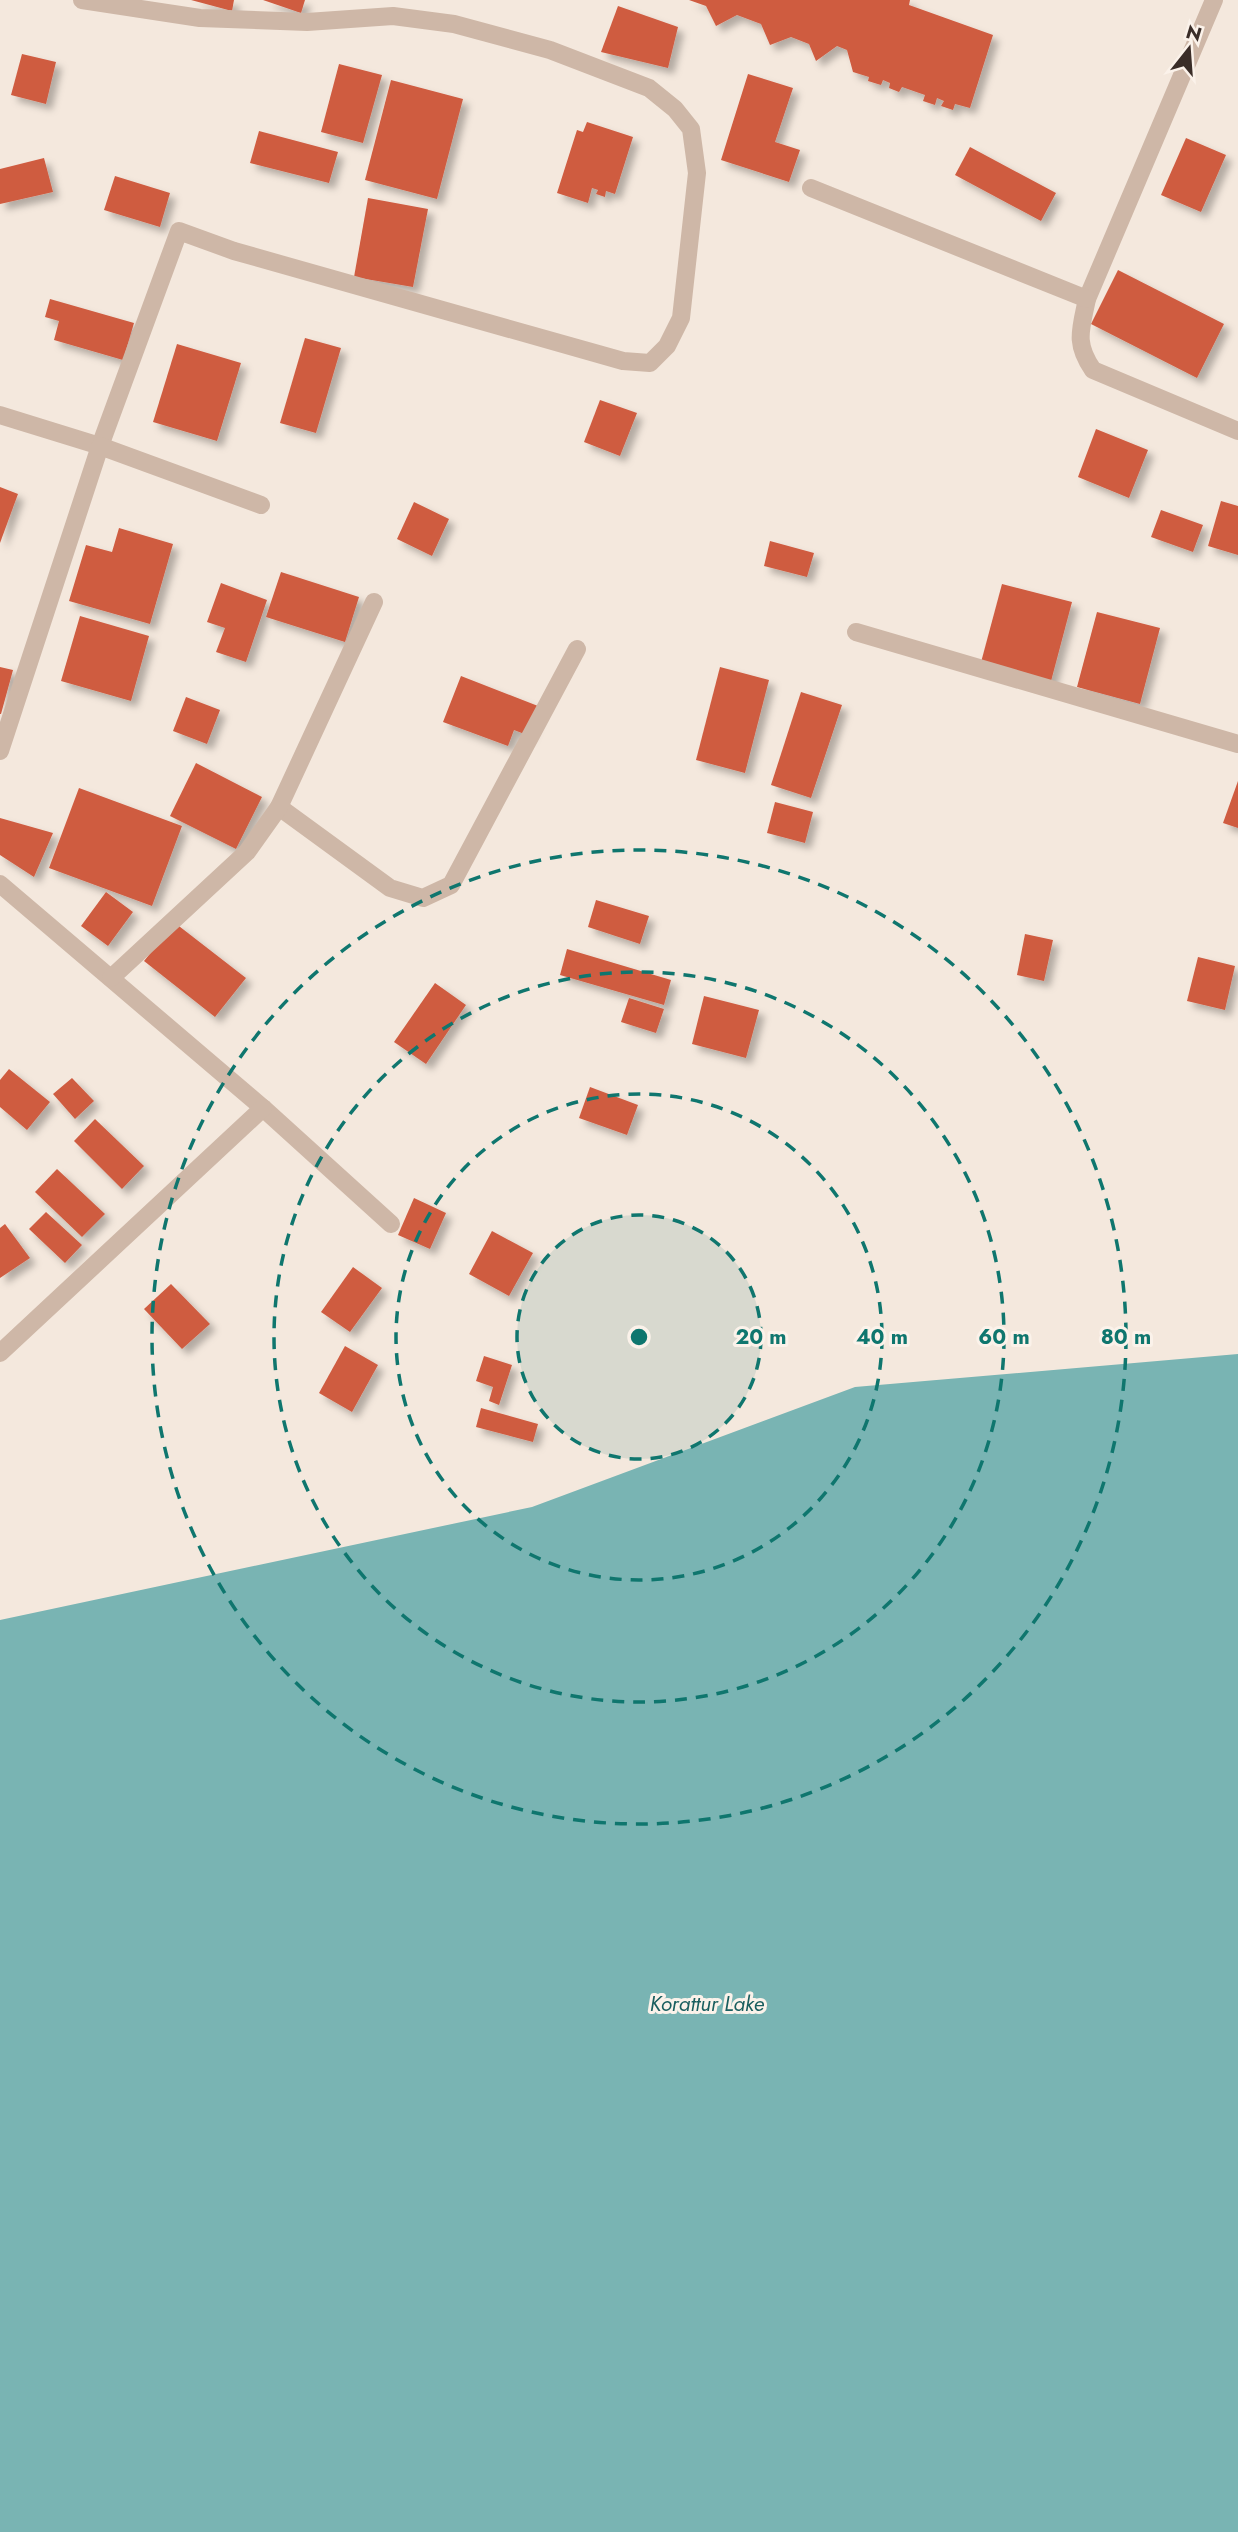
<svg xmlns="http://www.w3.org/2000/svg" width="1238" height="2532" font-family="Jost,sans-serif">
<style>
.water{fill:#79b4b3}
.building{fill:#cf5b40;filter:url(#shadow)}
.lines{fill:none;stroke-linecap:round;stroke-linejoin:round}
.street{stroke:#ceb7a7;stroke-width:18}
.ring{fill:none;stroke:#0f766e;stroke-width:3.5;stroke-dasharray:12 9}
.labels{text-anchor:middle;stroke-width:6;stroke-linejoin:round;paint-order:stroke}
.water-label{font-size:21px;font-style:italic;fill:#1a5e5f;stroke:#fbf2ea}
.centre{fill:#0f766e;stroke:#fbf2ea;stroke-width:3.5}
.ring-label{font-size:21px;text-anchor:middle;font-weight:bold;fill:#0f766e;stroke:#fbf2ea;stroke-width:6;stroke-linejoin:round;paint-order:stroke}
</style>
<defs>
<filter id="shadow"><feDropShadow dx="6" dy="6" stdDeviation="3.5" flood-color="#0004"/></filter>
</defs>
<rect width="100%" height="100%" fill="#f4e8dd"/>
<!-- water -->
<path class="water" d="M 1238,1354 L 1238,2532 L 0,2532 L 0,1620 L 532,1507 L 855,1387 Z"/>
<!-- building -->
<g class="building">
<path d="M 191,0 L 234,0 L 232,11 Z"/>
<path d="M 263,0 L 305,0 L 301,13 Z"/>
<path d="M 689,0 L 910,0 L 909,5 L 993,35 L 970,108 L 955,104 L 953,110 L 941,106 L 944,101 L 937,98 L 935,105 L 923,101 L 925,95 L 902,87 L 899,92 L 889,88 L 890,83 L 883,80 L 881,85 L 868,81 L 869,77 L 853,72 L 847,50 L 837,46 L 816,61 L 809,44 L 791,37 L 770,45 L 761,24 L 737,15 L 716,26 L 706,6 Z"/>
<path d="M 618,6 L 678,27 L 668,68 L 601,52 Z"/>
<path d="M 22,54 L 56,62 L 46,104 L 11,95 Z"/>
<path d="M 339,64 L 382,75 L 363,143 L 321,132 Z"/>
<path d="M 748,74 L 793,88 L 775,142 L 800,150 L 789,182 L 721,160 Z"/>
<path d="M 391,80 L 463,99 L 437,199 L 365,180 Z"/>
<path d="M 587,122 L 633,137 L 615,194 L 606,191 L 605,197 L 596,194 L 598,190 L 592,188 L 588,203 L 557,193 L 577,130 L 583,132 Z"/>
<path d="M 259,131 L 338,152 L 329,183 L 250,163 Z"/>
<path d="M 1186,138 L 1226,155 L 1201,212 L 1161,195 Z"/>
<path d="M 970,147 L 1056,193 L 1041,221 L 955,175 Z"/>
<path d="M 44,158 L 53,192 L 0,204 L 0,169 Z"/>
<path d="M 115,176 L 170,193 L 160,227 L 104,210 Z"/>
<path d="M 368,198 L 428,209 L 413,287 L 354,277 Z"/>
<path d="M 1118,270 L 1224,324 L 1197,378 L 1091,324 Z"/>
<path d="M 50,299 L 134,323 L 123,360 L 54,340 L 59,321 L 45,317 Z"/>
<path d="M 305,338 L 341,348 L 316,433 L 280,423 Z"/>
<path d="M 177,344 L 241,363 L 217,441 L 153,422 Z"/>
<path d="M 600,400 L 637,413 L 620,456 L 584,442 Z"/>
<path d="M 1096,429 L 1148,450 L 1129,498 L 1078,477 Z"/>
<path d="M 0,487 L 18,494 L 0,543 Z"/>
<path d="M 1221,501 L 1238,506 L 1238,555 L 1208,546 Z"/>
<path d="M 414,502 L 449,519 L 432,556 L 397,539 Z"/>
<path d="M 1161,510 L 1203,525 L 1193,552 L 1151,537 Z"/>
<path d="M 119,528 L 173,544 L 150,624 L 69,601 L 86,545 L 112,552 Z"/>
<path d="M 770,541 L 814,553 L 807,577 L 764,566 Z"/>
<path d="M 281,572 L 359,597 L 345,642 L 266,617 Z"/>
<path d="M 221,583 L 267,600 L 246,662 L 216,652 L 225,628 L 207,622 Z"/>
<path d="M 1002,584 L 1072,602 L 1050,685 L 980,666 Z"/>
<path d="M 1097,612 L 1160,628 L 1140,704 L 1077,687 Z"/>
<path d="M 80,616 L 149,636 L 131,701 L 61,681 Z"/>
<path d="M 0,667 L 13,670 L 1,714 L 0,714 Z"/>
<path d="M 720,667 L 769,680 L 745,773 L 696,760 Z"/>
<path d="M 461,676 L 538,706 L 527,735 L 514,730 L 508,746 L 443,722 Z"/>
<path d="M 801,692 L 842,705 L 811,798 L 771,785 Z"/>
<path d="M 186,697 L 220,710 L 207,744 L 173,731 Z"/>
<path d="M 196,763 L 262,797 L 236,849 L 170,816 Z"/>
<path d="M 1238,781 L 1238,828 L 1223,823 Z"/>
<path d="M 79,788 L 182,826 L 152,906 L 49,868 Z"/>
<path d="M 775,802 L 813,812 L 805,843 L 767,833 Z"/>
<path d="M 0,818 L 53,833 L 34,877 L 0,855 Z"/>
<path d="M 106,892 L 133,912 L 108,946 L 81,926 Z"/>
<path d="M 596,900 L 649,916 L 640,944 L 588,927 Z"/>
<path d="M 175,923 L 246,978 L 215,1017 L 144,961 Z"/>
<path d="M 1025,934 L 1053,940 L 1044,981 L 1017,975 Z"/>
<path d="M 567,949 L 671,980 L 664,1005 L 560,975 Z"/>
<path d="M 1198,957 L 1235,966 L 1225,1010 L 1187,1001 Z"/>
<path d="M 435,983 L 466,1005 L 426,1064 L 394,1042 Z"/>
<path d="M 704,996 L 759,1010 L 746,1058 L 692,1044 Z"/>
<path d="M 629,998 L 664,1009 L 656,1033 L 621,1022 Z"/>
<path d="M 9,1069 L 50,1102 L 27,1130 L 0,1107 L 0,1080 Z"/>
<path d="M 72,1078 L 94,1101 L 75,1119 L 53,1094 Z"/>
<path d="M 590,1087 L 638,1105 L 627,1135 L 579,1118 Z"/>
<path d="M 95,1119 L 144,1166 L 122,1189 L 74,1141 Z"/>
<path d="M 57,1169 L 105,1214 L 82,1237 L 35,1192 Z"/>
<path d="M 414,1198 L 446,1213 L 430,1249 L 398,1235 Z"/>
<path d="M 46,1212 L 82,1245 L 65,1263 L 29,1229 Z"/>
<path d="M 5,1224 L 30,1258 L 0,1278 L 0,1228 Z"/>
<path d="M 492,1231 L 533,1253 L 509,1296 L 469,1274 Z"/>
<path d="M 353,1267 L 382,1288 L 350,1332 L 321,1312 Z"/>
<path d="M 171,1284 L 210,1324 L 182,1349 L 144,1309 Z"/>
<path d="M 345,1346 L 378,1365 L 352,1412 L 319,1393 Z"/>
<path d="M 484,1356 L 512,1365 L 499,1405 L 489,1401 L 493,1387 L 476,1381 Z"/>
<path d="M 481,1408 L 538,1424 L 533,1442 L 476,1427 Z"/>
</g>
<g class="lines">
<!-- street -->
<g class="street">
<path d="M 1214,0 L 1087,299 C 1081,329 1074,343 1093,370 L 1238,431"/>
<path d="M 811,188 L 1087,299"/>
<path d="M 0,415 L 100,446 L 179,231 L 234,251 L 623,361 L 650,363 L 667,346 L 681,318 L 697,173 L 691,129 L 675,109 L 649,88 L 550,50 L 454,24 L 393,16 L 307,22 L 200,18 L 82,0"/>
<path d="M 856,632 L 1238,744"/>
<path d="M 0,751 L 100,446 L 261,505"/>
<path d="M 279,807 L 390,888 L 423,898 L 451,885 L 577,649"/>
<path d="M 0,884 L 263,1108 L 391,1224"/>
<path d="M 111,978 L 247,852 L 279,807 L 374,602"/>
<path d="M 0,1353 L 263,1108"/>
</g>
</g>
<!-- distance rings -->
<circle cx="639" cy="1337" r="122" fill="#0f766e" fill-opacity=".12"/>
<g class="ring">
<circle cx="639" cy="1337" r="122"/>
<circle cx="639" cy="1337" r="243"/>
<circle cx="639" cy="1337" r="365"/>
<circle cx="639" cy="1337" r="487"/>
</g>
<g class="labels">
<!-- water labels -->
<g class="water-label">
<text x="707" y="2011">Korattur Lake</text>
</g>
</g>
<circle cx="639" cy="1337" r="10" class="centre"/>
<g class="ring-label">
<text x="761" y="1344">20 m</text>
<text x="882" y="1344">40 m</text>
<text x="1004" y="1344">60 m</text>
<text x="1126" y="1344">80 m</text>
</g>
<!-- north arrow -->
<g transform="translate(1189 49) rotate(17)" stroke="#fbf2ea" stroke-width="5" paint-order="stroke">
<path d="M0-5L12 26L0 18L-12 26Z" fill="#3a2d28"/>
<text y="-10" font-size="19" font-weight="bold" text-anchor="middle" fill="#3a2d28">N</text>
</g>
</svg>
